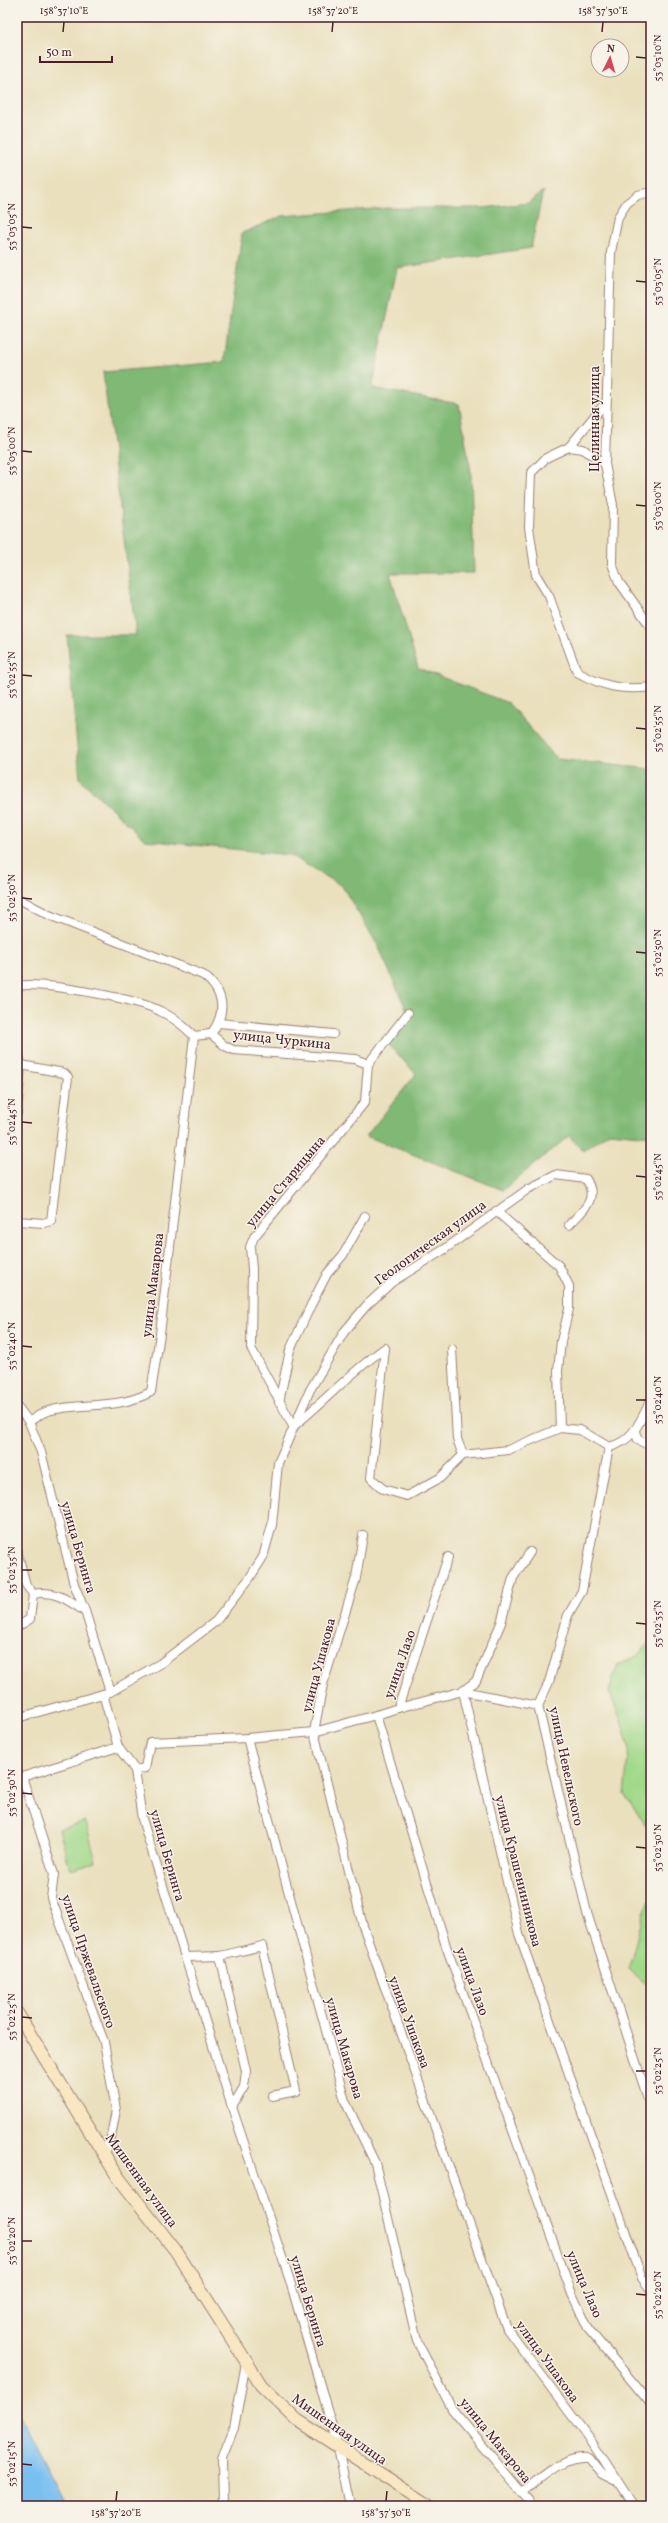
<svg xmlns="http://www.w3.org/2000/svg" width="668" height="2523" font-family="Vollkorn,serif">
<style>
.green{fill:#a1d98a;stroke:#767c5a}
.forest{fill:#80b976;stroke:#656c50}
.water{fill:#79c0f1;stroke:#62708e}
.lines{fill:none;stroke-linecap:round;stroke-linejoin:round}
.minor-casing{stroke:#9a8074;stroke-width:10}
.secondary-casing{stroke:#9a8074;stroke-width:14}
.minor{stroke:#fff;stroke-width:8}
.secondary{stroke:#f9e7c3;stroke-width:12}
.ticks{fill:none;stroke:#4a1f2b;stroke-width:1.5}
.labels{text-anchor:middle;stroke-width:3;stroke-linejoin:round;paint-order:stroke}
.street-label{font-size:14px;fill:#4a1f2b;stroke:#f7f3e8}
.neatline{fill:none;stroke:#4a1f2b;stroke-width:1.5}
.ticks-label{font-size:10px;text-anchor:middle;fill:#4a1f2b}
</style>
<rect width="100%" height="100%" fill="#f7f3e8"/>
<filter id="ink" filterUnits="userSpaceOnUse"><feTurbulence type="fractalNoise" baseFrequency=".025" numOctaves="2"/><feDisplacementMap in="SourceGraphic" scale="8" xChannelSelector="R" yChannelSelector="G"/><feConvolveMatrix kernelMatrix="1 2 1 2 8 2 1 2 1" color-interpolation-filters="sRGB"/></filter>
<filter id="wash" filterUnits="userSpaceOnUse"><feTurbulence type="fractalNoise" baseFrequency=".012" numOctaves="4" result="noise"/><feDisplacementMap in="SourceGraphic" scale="16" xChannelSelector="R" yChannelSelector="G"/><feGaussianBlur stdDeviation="0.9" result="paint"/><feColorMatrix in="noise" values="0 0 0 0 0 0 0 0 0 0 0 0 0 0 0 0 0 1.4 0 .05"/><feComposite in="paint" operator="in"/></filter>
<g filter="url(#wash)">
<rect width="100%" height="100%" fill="#eae0bd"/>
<!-- green -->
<g class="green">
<path d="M 651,1640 L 651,1832 L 624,1795 L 629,1747 L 620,1717 L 609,1692 L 617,1666 L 639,1655 Z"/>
<path d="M 86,1822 L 96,1862 L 70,1869 L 59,1829 Z"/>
<path d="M 651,1897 L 651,1989 L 628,1969 C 636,1945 640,1920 651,1897 Z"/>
</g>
<!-- forest -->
<path class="forest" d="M 543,191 L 531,248 L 397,268 L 372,388 L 459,404 L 471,472 L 474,573 L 390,573 L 418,668 L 508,703 L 557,759 L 651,769 L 651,1136 L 609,1132 L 583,1151 L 569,1136 L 503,1190 L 366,1136 L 416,1074 L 386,1042 L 408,1013 L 378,946 L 342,886 L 290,855 L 145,840 L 80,779 L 67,635 L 136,635 L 103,372 L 224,362 L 242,233 L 282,216 L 386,208 L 482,208 L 528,203 Z"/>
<!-- water -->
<path class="water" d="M 17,2410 L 67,2506 L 17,2506 Z"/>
</g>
<g filter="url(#ink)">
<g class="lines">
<defs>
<g id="minor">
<path d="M 651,192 L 638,195 L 627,203 L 618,217 L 611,252 L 605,464 L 613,505 L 612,564 L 619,582 L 651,627"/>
<path d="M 606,402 L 569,447 L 546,458 L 531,473 L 529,527 L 536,575 L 549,596 L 577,672 C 602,686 622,691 651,687"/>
<path d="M 569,447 L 583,449 L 605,464"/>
<path d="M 17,898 L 49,915 L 203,975 C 225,992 227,1012 211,1034"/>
<path d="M 17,986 C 41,981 138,999 160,1011 C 173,1017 184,1026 194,1036 L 211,1034 L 225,1046 L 233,1050 L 355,1059 L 368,1064"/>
<path d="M 219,1023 L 333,1034"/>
<path d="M 17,1048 L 21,1065 L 17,1113"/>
<path d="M 496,1211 L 559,1266 L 569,1286 L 569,1309 L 561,1341 L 558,1371 L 560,1428"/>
<path d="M 17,1221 L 43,1223 L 51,1221 L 68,1077 L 64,1073 L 21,1065"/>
<path d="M 452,1349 L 457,1439 L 463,1455"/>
<path d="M 279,1402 L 290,1350 L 311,1305 L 327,1274 L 343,1255 L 365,1216"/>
<path d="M 17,1406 L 29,1422 C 35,1418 41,1413 48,1411 C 84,1401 114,1411 151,1392 L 160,1334 L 194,1036"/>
<path d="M 29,1422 L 41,1452 L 74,1584 L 85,1611 L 110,1692"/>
<path d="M 295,1425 C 326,1400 352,1371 385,1348 L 371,1478 L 383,1489 L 407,1496 L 440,1478 L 463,1455 L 508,1450 L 560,1428 L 580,1430 L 609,1447"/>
<path d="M 293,1426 L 251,1348 L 252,1269 L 250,1247 L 254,1237 L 365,1102 L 368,1064 L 408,1013"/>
<path d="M 635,1431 L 638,1440 L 651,1446"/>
<path d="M 609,1447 L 582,1591 L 568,1615 L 549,1682 L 538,1706 L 587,1913 L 651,2108"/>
<path d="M 609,1447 C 633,1442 641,1420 651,1400"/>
<path d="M 363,1535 L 356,1578 L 323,1684 L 314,1732 L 363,1926 L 507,2329 L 591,2441 L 633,2506"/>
<path d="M 17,1551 L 26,1585 L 33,1594 C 54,1590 67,1599 84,1611"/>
<path d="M 530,1552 L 513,1578 L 501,1623 L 476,1681 L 463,1691 L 519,1934 L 642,2278 L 651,2290"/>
<path d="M 448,1557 L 398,1708 L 376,1715 L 446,1946 L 572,2294 L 589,2330 L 651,2404"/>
<path d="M 17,1627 L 30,1619 L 33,1594"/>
<path d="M 103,1694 L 118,1747 L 135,1770 L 142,1819 L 232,2107 L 290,2281 L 338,2447 L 350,2506"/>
<path d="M 398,1708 L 463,1691 L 538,1706"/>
<path d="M 17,1718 L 110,1692 L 161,1663 L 216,1621 L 249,1579 L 263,1557 L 272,1525 L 278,1463 L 310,1390 L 344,1332 L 366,1306 L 392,1282 L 445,1249 L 528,1189 L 556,1175 L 586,1179 C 599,1200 583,1210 569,1225"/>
<path d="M 247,1738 L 345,2101 L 375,2163 L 417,2341 L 452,2409 L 533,2506"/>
<path d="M 135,1770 L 145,1768 L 150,1742 L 247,1738 L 314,1732 L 376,1715"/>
<path d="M 220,1956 L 262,1946 L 296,2091 L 272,2096"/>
<path d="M 187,1957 L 220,1956 L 246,2071 L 244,2087 L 232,2107"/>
<path d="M 103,2155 L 111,2137 L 116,2110 L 104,2042 L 51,1898 L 54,1874 L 22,1777 L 118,1747"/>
<path d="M 522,2492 C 543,2477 562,2456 589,2458 L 602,2474 L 616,2481"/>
<path d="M 223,2506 L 222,2458 L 234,2428 L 246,2363"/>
</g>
<path id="secondary" d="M 17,2013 L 118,2177 L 176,2251 L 261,2385 L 297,2420 L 430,2506"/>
</defs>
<!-- minor casing -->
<use href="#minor" class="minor-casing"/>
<!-- secondary casing -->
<use href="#secondary" class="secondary-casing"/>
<!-- minor -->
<use href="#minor" class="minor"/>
<!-- secondary -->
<use href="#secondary" class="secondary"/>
</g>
</g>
<!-- ticks -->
<path class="ticks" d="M 63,32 L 64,22M 332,32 L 333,22M 602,32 L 603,22M 636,57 L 646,58M 22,227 L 32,228M 636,281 L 646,282M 22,451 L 32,452M 636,505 L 646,506M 22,675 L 32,676M 636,728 L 646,729M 22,898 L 32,899M 636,952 L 646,953M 22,1122 L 32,1123M 636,1176 L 646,1177M 22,1346 L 32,1347M 636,1400 L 646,1400M 22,1570 L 32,1570M 636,1623 L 646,1624M 22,1793 L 32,1794M 636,1847 L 646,1848M 22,2017 L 32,2018M 636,2071 L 646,2071M 22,2241 L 32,2241M 636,2294 L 646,2295M 22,2464 L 32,2465M 116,2501 L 117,2491M 386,2501 L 387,2491"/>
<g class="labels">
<!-- street labels -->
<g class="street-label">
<text transform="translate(594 419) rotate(-90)" y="5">Целинная улица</text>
<text transform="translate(282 1039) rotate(6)" y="5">улица Чуркина</text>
<text transform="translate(285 1181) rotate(-50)" y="5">улица Старицына</text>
<text transform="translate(430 1242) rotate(-36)" y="5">Геологическая улица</text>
<text transform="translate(152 1285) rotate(-83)" y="5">улица Макарова</text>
<text transform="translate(79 1547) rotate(74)" y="5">улица Беринга</text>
<text transform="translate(399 1664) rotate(-71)" y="5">улица Лазо</text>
<text transform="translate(318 1665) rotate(-75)" y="5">улица Ушакова</text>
<text transform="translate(567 1766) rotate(78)" y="5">улица Невельского</text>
<text transform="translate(168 1855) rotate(74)" y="5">улица Беринга</text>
<text transform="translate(519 1871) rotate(76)" y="5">улица Крашенинникова</text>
<text transform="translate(89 1961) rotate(71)" y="5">улица Пржевальского</text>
<text transform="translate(473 1981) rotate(70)" y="5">улица Лазо</text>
<text transform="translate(410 2022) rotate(70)" y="5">улица Ушакова</text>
<text transform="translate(345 2048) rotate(74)" y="5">улица Макарова</text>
<text transform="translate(142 2180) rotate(54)" y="5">Мишенная улица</text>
<text transform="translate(585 2284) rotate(67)" y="5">улица Лазо</text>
<text transform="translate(309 2301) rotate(73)" y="5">улица Беринга</text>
<text transform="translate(548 2361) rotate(54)" y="5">улица Ушакова</text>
<text transform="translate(340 2429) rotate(35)" y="5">Мишенная улица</text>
<text transform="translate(496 2440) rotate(51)" y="5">улица Макарова</text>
</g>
</g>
<!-- margin -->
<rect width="668" height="2523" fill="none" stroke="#f7f3e8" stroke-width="44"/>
<!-- north arrow -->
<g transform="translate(610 58) rotate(5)"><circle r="19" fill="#f7f3e8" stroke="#b29e9c"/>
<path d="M0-3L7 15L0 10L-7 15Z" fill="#d1495b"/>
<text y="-6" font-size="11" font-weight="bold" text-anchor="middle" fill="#4a1f2b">N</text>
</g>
<!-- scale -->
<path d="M40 56v6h72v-6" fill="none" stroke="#4a1f2b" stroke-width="2"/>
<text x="46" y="56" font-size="12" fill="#4a1f2b" stroke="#f7f3e8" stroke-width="3" paint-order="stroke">50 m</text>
<rect x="22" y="22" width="624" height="2479" class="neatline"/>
<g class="ticks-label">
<text x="64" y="14">158°37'10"E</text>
<text x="333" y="14">158°37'20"E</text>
<text x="603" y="14">158°37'30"E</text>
<text transform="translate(657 58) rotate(-90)" y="4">53°03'10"N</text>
<text transform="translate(11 227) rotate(-90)" y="4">53°03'05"N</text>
<text transform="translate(657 282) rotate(-90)" y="4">53°03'05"N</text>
<text transform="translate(11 451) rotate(-90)" y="4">53°03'00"N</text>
<text transform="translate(657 506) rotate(-90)" y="4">53°03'00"N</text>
<text transform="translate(11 675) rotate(-90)" y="4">53°02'55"N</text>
<text transform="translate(657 729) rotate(-90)" y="4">53°02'55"N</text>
<text transform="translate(11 898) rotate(-90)" y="4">53°02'50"N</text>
<text transform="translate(657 953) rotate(-90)" y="4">53°02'50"N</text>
<text transform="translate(11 1122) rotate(-90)" y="4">53°02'45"N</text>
<text transform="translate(657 1177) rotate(-90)" y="4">53°02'45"N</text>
<text transform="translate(11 1346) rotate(-90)" y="4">53°02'40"N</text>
<text transform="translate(657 1400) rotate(-90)" y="4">53°02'40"N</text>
<text transform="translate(11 1570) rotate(-90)" y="4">53°02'35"N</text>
<text transform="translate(657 1624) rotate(-90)" y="4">53°02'35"N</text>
<text transform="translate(11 1793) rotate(-90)" y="4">53°02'30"N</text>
<text transform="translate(657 1848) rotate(-90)" y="4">53°02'30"N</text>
<text transform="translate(11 2017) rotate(-90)" y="4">53°02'25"N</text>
<text transform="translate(657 2071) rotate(-90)" y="4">53°02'25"N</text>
<text transform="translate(11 2241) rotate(-90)" y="4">53°02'20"N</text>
<text transform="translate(657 2295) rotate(-90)" y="4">53°02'20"N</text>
<text transform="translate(11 2464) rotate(-90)" y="4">53°02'15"N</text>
<text x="116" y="2516">158°37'20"E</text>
<text x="386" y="2516">158°37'30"E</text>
</g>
</svg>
